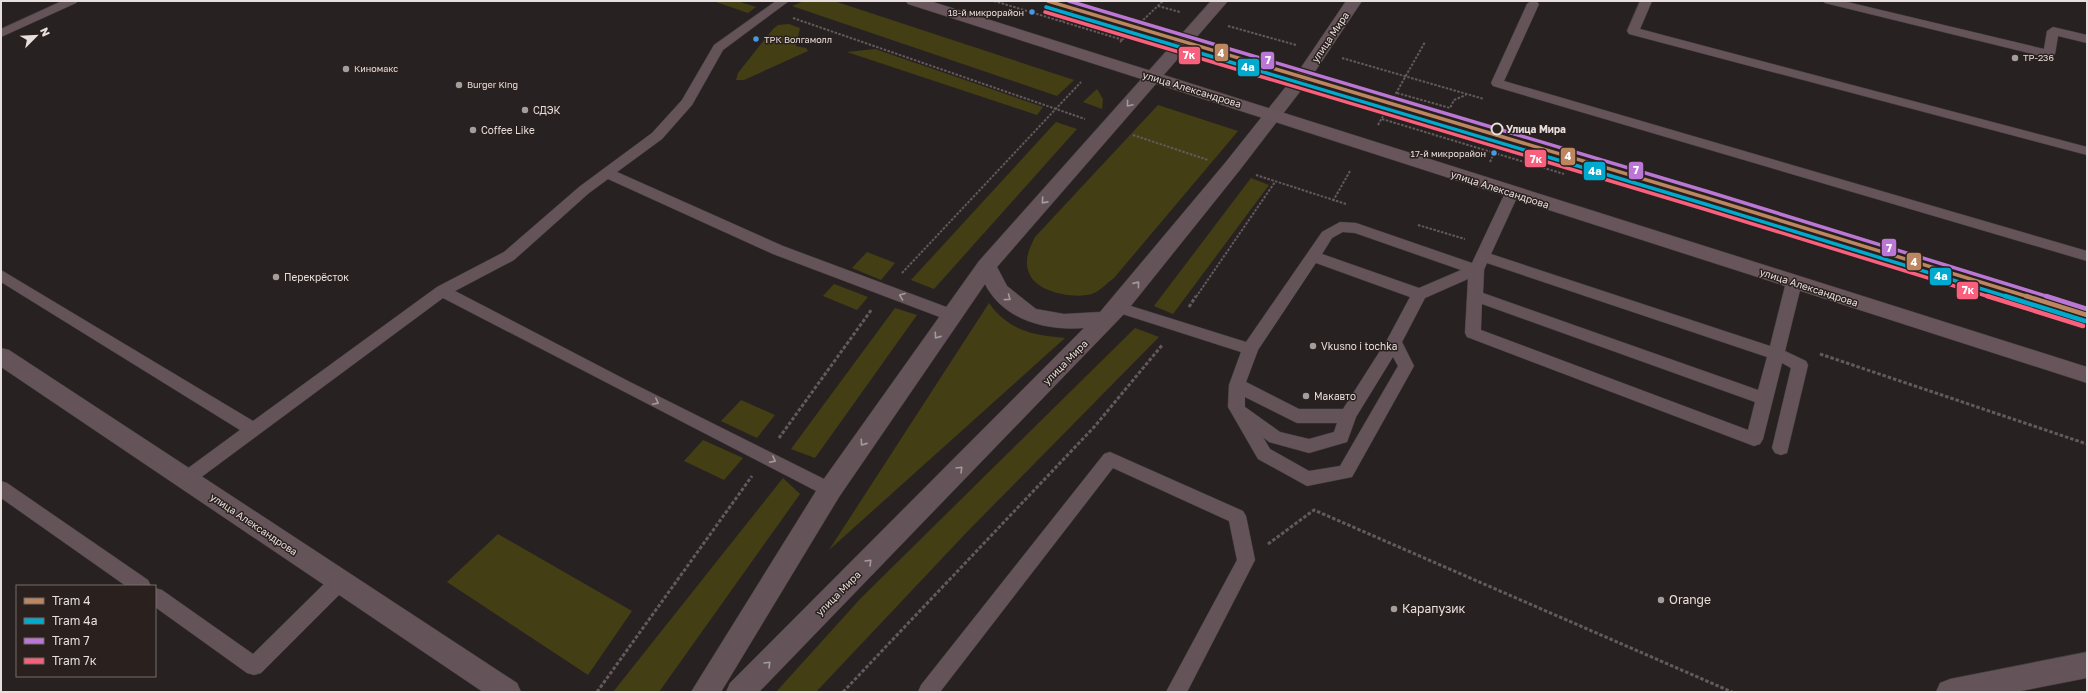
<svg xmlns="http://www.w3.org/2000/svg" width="2088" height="693" font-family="'Golos Text',sans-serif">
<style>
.green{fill:#443e15}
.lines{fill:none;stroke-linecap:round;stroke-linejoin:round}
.service-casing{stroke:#413d3c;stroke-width:1}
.minor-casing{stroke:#413d3c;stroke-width:1}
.tertiary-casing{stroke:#413d3c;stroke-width:1}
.secondary-casing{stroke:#413d3c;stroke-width:1}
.path-far1{stroke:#64595c;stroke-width:2;stroke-dasharray:2.5 1.5;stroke-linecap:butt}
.path{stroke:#64595c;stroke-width:3;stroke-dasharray:3.5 2;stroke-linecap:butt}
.service{fill:#645459;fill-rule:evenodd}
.minor{fill:#645459;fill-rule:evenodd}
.tertiary{fill:#645459;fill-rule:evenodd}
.secondary{fill:#68555b;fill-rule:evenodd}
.tram-1-far1-casing{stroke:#2a201e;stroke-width:6}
.tram-1-casing{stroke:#2a201e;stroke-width:8}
.tram-2-far1-casing{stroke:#2a201e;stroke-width:6}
.tram-2-casing{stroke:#2a201e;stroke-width:8}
.tram-3-far1-casing{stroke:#2a201e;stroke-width:6}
.tram-3-casing{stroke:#2a201e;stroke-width:8}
.tram-4-far1-casing{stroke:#2a201e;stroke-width:6}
.tram-4-casing{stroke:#2a201e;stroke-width:8}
.tram-1-far1{stroke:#bb8660;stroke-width:3.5}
.tram-1{stroke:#bb8660;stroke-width:4.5}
.tram-2-far1{stroke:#00a9ce;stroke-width:3.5}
.tram-2{stroke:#00a9ce;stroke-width:4.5}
.tram-3-far1{stroke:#ba77d6;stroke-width:3.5}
.tram-3{stroke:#ba77d6;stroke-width:4.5}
.tram-4-far1{stroke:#f8607d;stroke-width:3.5}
.tram-4{stroke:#f8607d;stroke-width:4.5}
.oneway{stroke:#a59a9b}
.bus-dot{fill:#4699e1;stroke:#2a201e;stroke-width:1.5}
.poi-dot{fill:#a39d9b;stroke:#2a201e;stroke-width:1.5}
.stop-dot{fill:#2a201e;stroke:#e6dfdd;stroke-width:2}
.labels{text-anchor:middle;stroke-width:3;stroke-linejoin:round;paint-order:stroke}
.bus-label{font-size:9px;fill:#e6dfdd;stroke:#2a201e;text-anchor:end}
.far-poi-label{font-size:9px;fill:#e6dfdd;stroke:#2a201e;text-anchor:start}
.street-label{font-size:10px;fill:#e6dfdd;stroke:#2a201e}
.poi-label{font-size:10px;fill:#e6dfdd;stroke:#2a201e;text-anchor:start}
.stop-label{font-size:10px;font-weight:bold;fill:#e6dfdd;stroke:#2a201e;text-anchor:start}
.near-poi-label{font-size:12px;fill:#e6dfdd;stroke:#2a201e;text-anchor:start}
.line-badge{stroke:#2a201e;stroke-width:1.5}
.badge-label{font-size:11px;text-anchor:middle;font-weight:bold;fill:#fff}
</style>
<rect width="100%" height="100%" fill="#272221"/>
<!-- green -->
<g class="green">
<path d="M 713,1 L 737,1 L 756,7 L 748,13 Z"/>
<path d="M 804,1 L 834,1 L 1074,80 L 1057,96 L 792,6 Z"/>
<path d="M 789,24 L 800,28 L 796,46 L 806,48 L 808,51 L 744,80 L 736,80 L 738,73 L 773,29 L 778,25 Z"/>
<path d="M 875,49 L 1043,107 L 1037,115 L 847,52 Z"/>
<path d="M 1097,89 L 1103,99 L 1102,109 L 1083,102 Z"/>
<path d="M 1158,105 L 1238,131 L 1114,278 C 1108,282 1101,290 1094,293 C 1078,300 1038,293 1030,275 C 1023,262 1029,249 1035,237 Z"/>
<path d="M 1056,122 L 1077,129 L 934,289 L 911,280 Z"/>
<path d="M 1251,178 L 1269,185 L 1173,314 L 1154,306 Z"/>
<path d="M 867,252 L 895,263 L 881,280 L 852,268 Z"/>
<path d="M 834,284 L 868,297 L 857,310 L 823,296 Z"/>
<path d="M 989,303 C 1009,331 1033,335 1065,338 L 829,550 Z"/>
<path d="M 895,308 L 917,315 L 815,458 L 791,449 Z"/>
<path d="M 1135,328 L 1159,337 L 966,533 L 816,692 L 776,692 L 861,598 Z"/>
<path d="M 741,400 L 775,415 L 757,438 L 721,421 Z"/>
<path d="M 703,440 L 743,458 L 724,480 L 684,461 Z"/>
<path d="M 783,478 L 800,494 L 659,692 L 613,692 Z"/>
<path d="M 498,534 L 632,611 L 588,675 L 447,582 Z"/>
</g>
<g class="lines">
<defs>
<g id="service">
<path d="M 62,1 L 78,1 L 76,3 L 1,37 L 1,29 Z"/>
<path d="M 776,1 L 789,1 L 723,50 L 692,105 L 662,139 L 617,172 L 783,246 L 957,311 L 959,315 L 957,319 L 951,321 L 945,319 L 773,254 L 608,179 L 589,193 L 514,260 L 455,291 L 628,381 L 836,485 L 839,490 L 836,495 L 830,497 L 824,495 L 443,298 L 192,484 L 186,486 L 180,484 L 177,479 L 180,474 L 240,430 L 1,282 L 1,270 L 253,421 L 437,287 L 504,252 L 579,187 L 652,133 L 682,100 L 714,45 Z"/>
<path d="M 1531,1 L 1537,2 L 1539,4 L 1504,81 L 2087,251 L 2087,261 L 1493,86 L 1491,83 L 1527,4 Z"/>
<path d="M 1640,1 L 1652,1 L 1640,29 L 2087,147 L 2087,155 L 1629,34 L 1627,31 Z"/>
<path d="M 1823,1 L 1843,1 L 2044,49 L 2047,31 L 2053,27 L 2087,35 L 2087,43 L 2058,36 L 2055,54 L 2049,58 L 1825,3 Z"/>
<path d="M 1512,189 L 1517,190 L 1519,193 L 1491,254 L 1770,346 L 1786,282 L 1789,278 L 1794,277 L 1799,278 L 1802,282 L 1785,351 L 1806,361 L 1808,365 L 1787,453 L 1781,455 L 1775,453 L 1772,448 L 1791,368 L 1782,363 L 1763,439 L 1760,444 L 1754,446 L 1467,337 L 1465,333 L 1468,279 L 1425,298 L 1402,342 L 1414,366 L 1352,477 L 1307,486 L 1258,459 L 1228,407 L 1229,385 L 1241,352 L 1113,311 L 1110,307 L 1113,303 L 1118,302 L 1246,342 L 1322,232 L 1340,222 L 1356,223 L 1472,263 L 1505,193 L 1507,190 ZM 1343,232 L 1355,233 L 1461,270 L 1419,288 L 1322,254 L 1332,238 ZM 1316,263 L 1410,297 L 1387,340 L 1343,409 L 1299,409 L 1246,382 L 1258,350 ZM 1487,263 L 1767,357 L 1758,390 L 1483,293 L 1484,270 ZM 1482,304 L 1755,402 L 1748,430 L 1481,330 ZM 1393,357 L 1398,366 L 1340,466 L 1309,471 L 1270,449 L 1263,437 L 1269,442 L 1309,453 L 1347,442 L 1356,417 ZM 1245,397 L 1297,423 L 1337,423 L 1334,432 L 1309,439 L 1280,432 L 1245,407 Z"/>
<path d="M 1110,452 L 1243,511 L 1246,516 L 1255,560 L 1187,692 L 1166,692 L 1237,560 L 1229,521 L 1113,468 L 940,692 L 918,692 L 921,685 L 1104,454 Z"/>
<path d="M 1,481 L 7,483 L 148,580 L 151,586 L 126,586 L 1,498 Z"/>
<path d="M 340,573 L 347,575 L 350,581 L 347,587 L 261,673 L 254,675 L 247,673 L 155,607 L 155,588 L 162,590 L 253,654 L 333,575 Z"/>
</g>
<g id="minor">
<path d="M 1,348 L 9,350 L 517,683 L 521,692 L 483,692 L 1,367 Z"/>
<path d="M 2087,652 L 2087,678 L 2016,692 L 1936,692 L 1940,683 L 1950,679 Z"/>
</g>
<path id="tertiary" d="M 1211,1 L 1228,1 L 997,267 L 1007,286 L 1036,309 L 1064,314 L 1100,312 L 1225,163 L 1300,69 L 1346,1 L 1362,1 L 1312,76 L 1239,171 L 1126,312 L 759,692 L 726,692 L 730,683 L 1084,328 C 1046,331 1003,320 985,284 L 839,497 L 721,692 L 691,692 L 821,483 L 979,261 Z"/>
<path id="secondary" d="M 906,1 L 930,1 L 2087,367 L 2087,383 L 908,4 Z"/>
</defs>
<!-- service casing -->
<use href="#service" class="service-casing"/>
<!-- minor casing -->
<use href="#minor" class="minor-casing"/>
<!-- tertiary casing -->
<use href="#tertiary" class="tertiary-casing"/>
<!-- secondary casing -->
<use href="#secondary" class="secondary-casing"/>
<!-- path-far1 -->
<g class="path-far1">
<path d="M 994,1 L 1123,40"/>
<path d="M 1158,6 L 1180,12"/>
<path d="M 793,18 L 1085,119"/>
<path d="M 1062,21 L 1083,1"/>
<path d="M 1228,26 L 1296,45"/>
<path d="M 1120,42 L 1163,1"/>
<path d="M 1342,58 L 1484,99"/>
<path d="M 1397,93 L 1450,108 L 1454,100 L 1466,95"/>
<path d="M 1382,119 L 1564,174"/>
<path d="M 1378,125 L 1425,42"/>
<path d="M 1133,135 L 1208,160"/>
<path d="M 1490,162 L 1494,153"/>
<path d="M 1256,175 L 1346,204"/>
<path d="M 1333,201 L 1350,171"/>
<path d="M 1418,225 L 1465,239"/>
<path d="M 902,273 L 1081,82"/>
<path d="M 1196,297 L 1275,182"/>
</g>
<!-- path -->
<g class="path">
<path d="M 1189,307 L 1196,296"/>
<path d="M 1820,354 L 2087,444"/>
<path d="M 779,438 L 872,309"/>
<path d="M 1268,544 L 1314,510 L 1732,692"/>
<path d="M 597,692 L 752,476"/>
<path d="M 843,692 L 1095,426 L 1163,344"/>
</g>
<!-- service -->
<use href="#service" class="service"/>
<!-- minor -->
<use href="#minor" class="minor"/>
<!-- tertiary -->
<use href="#tertiary" class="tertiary"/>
<!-- secondary -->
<use href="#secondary" class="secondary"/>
<defs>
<path id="tram-1-far1" d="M 1048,1 L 1707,198 L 2029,297"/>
<path id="tram-1" d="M 2026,296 L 2087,315"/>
<path id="tram-2-far1" d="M 1046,7 L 1705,204 L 2008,297"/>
<path id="tram-2" d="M 2005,296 L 2085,321"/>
<path id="tram-3-far1" d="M 1069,1 L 1709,192 L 2049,297"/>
<path id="tram-3" d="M 2046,296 L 2087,309"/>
<path id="tram-4-far1" d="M 1045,12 L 1704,209 L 1990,297"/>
<path id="tram-4" d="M 1987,296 L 2083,326"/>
</defs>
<!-- tram-1-far1 casing -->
<use href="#tram-1-far1" class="tram-1-far1-casing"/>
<!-- tram-1 casing -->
<use href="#tram-1" class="tram-1-casing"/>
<!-- tram-2-far1 casing -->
<use href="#tram-2-far1" class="tram-2-far1-casing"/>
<!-- tram-2 casing -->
<use href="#tram-2" class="tram-2-casing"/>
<!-- tram-3-far1 casing -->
<use href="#tram-3-far1" class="tram-3-far1-casing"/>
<!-- tram-3 casing -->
<use href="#tram-3" class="tram-3-casing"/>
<!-- tram-4-far1 casing -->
<use href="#tram-4-far1" class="tram-4-far1-casing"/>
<!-- tram-4 casing -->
<use href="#tram-4" class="tram-4-casing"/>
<!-- tram-1-far1 -->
<use href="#tram-1-far1" class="tram-1-far1"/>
<!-- tram-1 -->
<use href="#tram-1" class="tram-1"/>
<!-- tram-2-far1 -->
<use href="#tram-2-far1" class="tram-2-far1"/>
<!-- tram-2 -->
<use href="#tram-2" class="tram-2"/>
<!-- tram-3-far1 -->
<use href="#tram-3-far1" class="tram-3-far1"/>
<!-- tram-3 -->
<use href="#tram-3" class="tram-3"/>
<!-- tram-4-far1 -->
<use href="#tram-4-far1" class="tram-4-far1"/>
<!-- tram-4 -->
<use href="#tram-4" class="tram-4"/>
</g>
<!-- one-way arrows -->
<defs><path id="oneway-chevron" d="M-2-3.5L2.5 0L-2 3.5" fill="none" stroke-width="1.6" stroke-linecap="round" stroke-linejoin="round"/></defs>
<g class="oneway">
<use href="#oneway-chevron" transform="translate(1129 104) rotate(130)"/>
<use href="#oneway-chevron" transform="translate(1044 201) rotate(132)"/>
<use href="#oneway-chevron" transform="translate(1137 284) rotate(-51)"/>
<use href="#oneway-chevron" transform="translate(902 296) rotate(-159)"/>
<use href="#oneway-chevron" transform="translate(1008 298) rotate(37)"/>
<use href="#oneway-chevron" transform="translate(937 336) rotate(125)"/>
<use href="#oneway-chevron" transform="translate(656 402) rotate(27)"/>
<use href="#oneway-chevron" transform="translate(863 443) rotate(125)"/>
<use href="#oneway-chevron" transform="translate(773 460) rotate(27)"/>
<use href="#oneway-chevron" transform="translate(960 469) rotate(-45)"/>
<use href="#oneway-chevron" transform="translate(869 562) rotate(-45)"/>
<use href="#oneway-chevron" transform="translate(768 664) rotate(-45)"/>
</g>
<!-- markers -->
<g class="bus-dot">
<circle cx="1032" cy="12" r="3.5"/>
<circle cx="756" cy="39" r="3.5"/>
<circle cx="1494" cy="153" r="3.5"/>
</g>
<g class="poi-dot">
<circle cx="2015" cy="58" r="4"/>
<circle cx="346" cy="69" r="4"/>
<circle cx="459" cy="85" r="4"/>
<circle cx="525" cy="110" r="4"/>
<circle cx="473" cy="130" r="4"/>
<circle cx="276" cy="277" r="4"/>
<circle cx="1313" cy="346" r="4"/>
<circle cx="1306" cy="396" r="4"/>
<circle cx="1661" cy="600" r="4"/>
<circle cx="1394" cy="609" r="4"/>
</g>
<circle class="stop-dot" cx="1497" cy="129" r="5.5"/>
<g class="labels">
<!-- bus labels -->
<g class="bus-label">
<text x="1024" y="16">18-й микрорайон</text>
<text x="764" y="43" text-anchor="start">ТРК Волгамолл</text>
<text x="1486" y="157">17-й микрорайон</text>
</g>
<!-- far-poi labels -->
<g class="far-poi-label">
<text x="2023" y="61">ТР-236</text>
<text x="354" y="72">Киномакс</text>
<text x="467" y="88">Burger King</text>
</g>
<!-- street labels -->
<g class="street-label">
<text transform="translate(1330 37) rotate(-56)" y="4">улица Мира</text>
<text transform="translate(1192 89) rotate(17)" y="4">улица Александрова</text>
<text transform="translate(1500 189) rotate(18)" y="4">улица Александрова</text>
<text transform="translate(1809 287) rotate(18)" y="4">улица Александрова</text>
<text transform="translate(1065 362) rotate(-45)" y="4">улица Мира</text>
<text transform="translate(254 524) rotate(34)" y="4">улица Александрова</text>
<text transform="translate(838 593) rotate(-45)" y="4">улица Мира</text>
</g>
<!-- poi labels -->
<g class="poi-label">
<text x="533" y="114">СДЭК</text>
<text x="481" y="134">Coffee Like</text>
<text x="284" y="281">Перекрёсток</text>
<text x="1321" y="350">Vkusno i tochka</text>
<text x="1314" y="400">Макавто</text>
</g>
<!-- stop labels -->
<g class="stop-label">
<text x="1506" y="133">Улица Мира</text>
</g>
<!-- near-poi labels -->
<g class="near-poi-label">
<text x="1669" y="604">Orange</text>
<text x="1402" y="613">Карапузик</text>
</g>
</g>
<g class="line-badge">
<rect x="1214" y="43" width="15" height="19" rx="4" fill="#bb8660"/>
<rect x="1178" y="46" width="23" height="19" rx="4" fill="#f8607d"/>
<rect x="1260" y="51" width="15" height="19" rx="4" fill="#ba77d6"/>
<rect x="1237" y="58" width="23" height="19" rx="4" fill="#00a9ce"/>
<rect x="1560" y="147" width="16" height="19" rx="4" fill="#bb8660"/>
<rect x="1524" y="149" width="23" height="19" rx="4" fill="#f8607d"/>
<rect x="1628" y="161" width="16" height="19" rx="4" fill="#ba77d6"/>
<rect x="1583" y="161" width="23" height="20" rx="4" fill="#00a9ce"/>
<rect x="1881" y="238" width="16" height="19" rx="4" fill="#ba77d6"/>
<rect x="1906" y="252" width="16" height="19" rx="4" fill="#bb8660"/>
<rect x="1929" y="267" width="23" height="19" rx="4" fill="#00a9ce"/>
<rect x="1956" y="281" width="23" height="19" rx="4" fill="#f8607d"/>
</g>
<g class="badge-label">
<text x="1221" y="57">4</text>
<text x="1189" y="59">7к</text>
<text x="1268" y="64">7</text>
<text x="1248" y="71">4а</text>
<text x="1568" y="160">4</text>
<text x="1536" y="163">7к</text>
<text x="1636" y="174">7</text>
<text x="1595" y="175">4а</text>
<text x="1889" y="252">7</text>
<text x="1914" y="266">4</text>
<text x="1941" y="280">4а</text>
<text x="1968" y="294">7к</text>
</g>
<!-- border -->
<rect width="2088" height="693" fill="none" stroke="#e6dfdd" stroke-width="4"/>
<!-- legend -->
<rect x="16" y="585" width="140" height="92" fill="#2a201e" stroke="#756c6a"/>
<rect x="24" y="598" width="20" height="6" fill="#bb8660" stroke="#756c6a"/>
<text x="52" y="605" font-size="12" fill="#e6dfdd">Tram 4</text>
<rect x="24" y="618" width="20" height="6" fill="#00a9ce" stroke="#756c6a"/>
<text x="52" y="625" font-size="12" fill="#e6dfdd">Tram 4а</text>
<rect x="24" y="638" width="20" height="6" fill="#ba77d6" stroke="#756c6a"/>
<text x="52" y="645" font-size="12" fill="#e6dfdd">Tram 7</text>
<rect x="24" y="658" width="20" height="6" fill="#f8607d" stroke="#756c6a"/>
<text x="52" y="665" font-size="12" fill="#e6dfdd">Tram 7к</text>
<!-- north arrow -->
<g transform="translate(36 36) rotate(66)" stroke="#2a201e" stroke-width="3" paint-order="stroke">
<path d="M0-3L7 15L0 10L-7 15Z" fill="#e6dfdd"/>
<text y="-6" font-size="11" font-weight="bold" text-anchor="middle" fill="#e6dfdd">N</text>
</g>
</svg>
